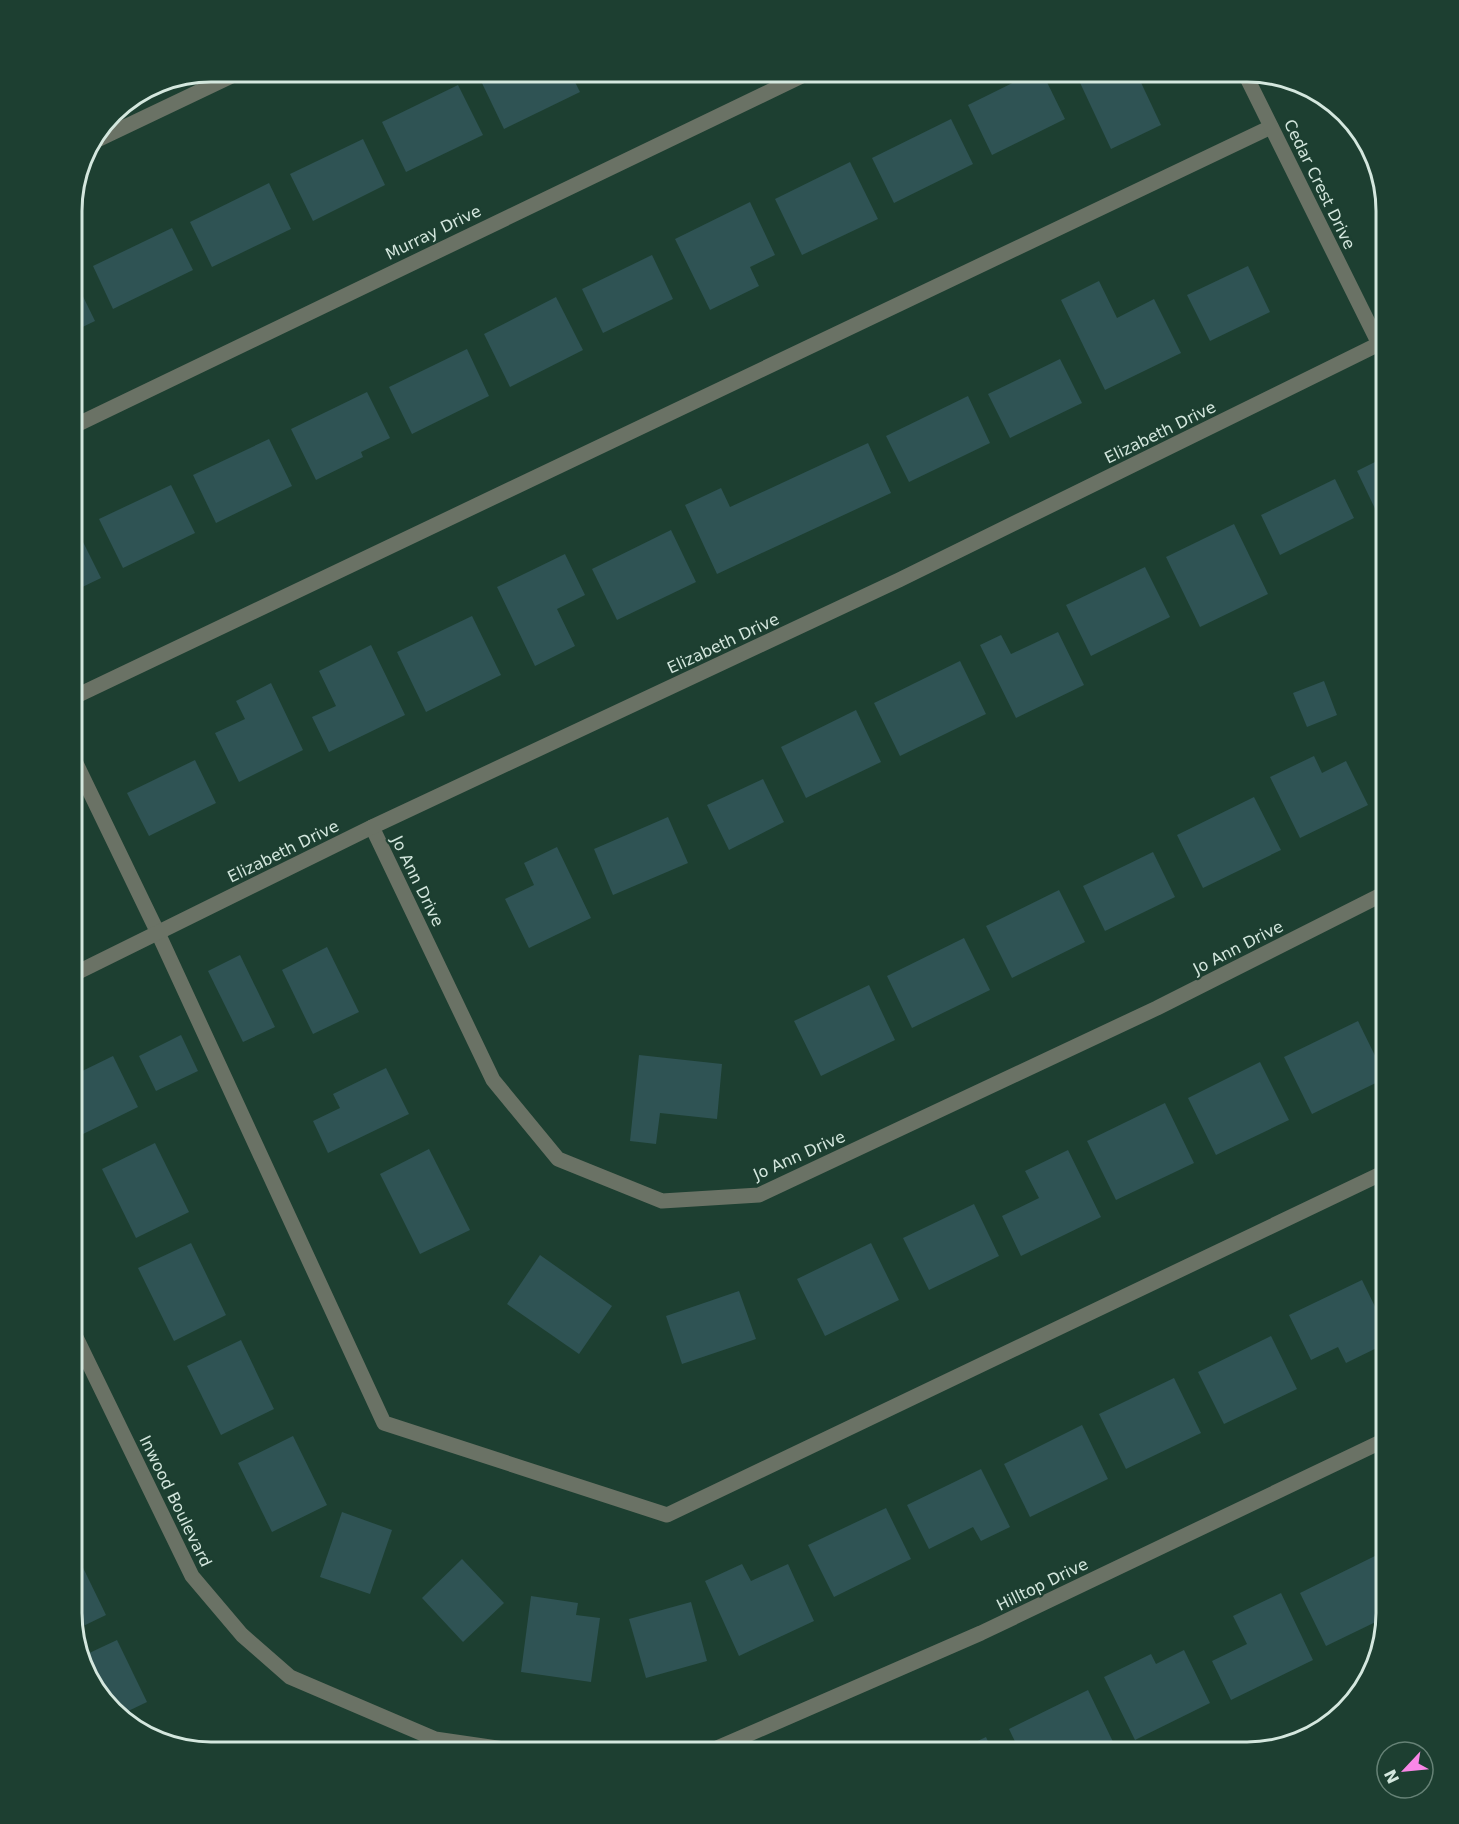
<svg xmlns="http://www.w3.org/2000/svg" width="1459" height="1824" font-family="'DejaVu Sans',sans-serif">
<style>
.building{fill:#2f5354}
.lines{fill:none;stroke-linecap:round;stroke-linejoin:round}
.lane{stroke:#6a7265;stroke-width:15}
.street{stroke:#6a7265;stroke-width:15}
.labels{text-anchor:middle;stroke-width:4.5;stroke-linejoin:round;paint-order:stroke}
.street-label{font-size:16px;fill:#d4e7de;stroke:#1d3f31}
.rim{fill:none;stroke:#d4e7de;stroke-width:3}
</style>
<rect width="100%" height="100%" fill="#1d3f31"/>
<!-- building -->
<g class="building">
<path d="M 500,72 L 570,72 L 580,92 L 504,129 L 481,81 Z"/>
<path d="M 1035,72 L 1042,72 L 1065,119 L 992,155 L 968,105 Z"/>
<path d="M 1075,72 L 1136,72 L 1161,125 L 1111,149 Z"/>
<path d="M 458,85 L 483,135 L 406,172 L 382,122 Z"/>
<path d="M 951,119 L 973,164 L 894,203 L 872,158 Z"/>
<path d="M 363,139 L 385,185 L 313,221 L 290,174 Z"/>
<path d="M 850,162 L 878,219 L 802,255 L 775,199 Z"/>
<path d="M 269,183 L 291,229 L 212,267 L 190,222 Z"/>
<path d="M 750,202 L 775,255 L 750,267 L 759,286 L 710,310 L 675,239 Z"/>
<path d="M 172,228 L 193,270 L 113,309 L 93,266 Z"/>
<path d="M 652,255 L 673,299 L 603,333 L 582,289 Z"/>
<path d="M 1248,266 L 1270,312 L 1210,341 L 1187,295 Z"/>
<path d="M 72,274 L 95,321 L 72,332 Z"/>
<path d="M 1099,281 L 1117,318 L 1154,299 L 1181,353 L 1105,390 L 1061,300 Z"/>
<path d="M 556,297 L 583,350 L 510,387 L 484,334 Z"/>
<path d="M 467,349 L 489,396 L 412,434 L 389,387 Z"/>
<path d="M 1060,359 L 1082,403 L 1010,438 L 988,394 Z"/>
<path d="M 367,392 L 390,438 L 361,452 L 363,457 L 316,480 L 291,429 Z"/>
<path d="M 968,396 L 990,443 L 909,482 L 886,436 Z"/>
<path d="M 269,439 L 292,486 L 216,523 L 193,475 Z"/>
<path d="M 868,443 L 891,493 L 717,574 L 685,505 L 721,488 L 730,507 Z"/>
<path d="M 1387,456 L 1387,516 L 1380,519 L 1357,471 Z"/>
<path d="M 1335,479 L 1354,518 L 1280,555 L 1261,515 Z"/>
<path d="M 171,485 L 195,533 L 123,568 L 99,519 Z"/>
<path d="M 1234,524 L 1268,594 L 1200,627 L 1166,557 Z"/>
<path d="M 671,530 L 696,582 L 617,620 L 592,569 Z"/>
<path d="M 78,532 L 101,578 L 72,592 L 72,534 Z"/>
<path d="M 565,554 L 585,595 L 557,609 L 575,646 L 535,666 L 497,587 Z"/>
<path d="M 1145,567 L 1170,617 L 1091,656 L 1066,605 Z"/>
<path d="M 472,616 L 501,675 L 426,712 L 397,652 Z"/>
<path d="M 1058,632 L 1084,685 L 1016,718 L 980,645 L 1001,635 L 1011,654 Z"/>
<path d="M 371,645 L 405,715 L 329,752 L 312,717 L 336,706 L 319,671 Z"/>
<path d="M 960,661 L 986,714 L 900,756 L 874,703 Z"/>
<path d="M 1324,681 L 1337,715 L 1307,727 L 1293,693 Z"/>
<path d="M 271,683 L 303,750 L 239,782 L 215,733 L 245,719 L 236,701 Z"/>
<path d="M 856,710 L 881,762 L 806,798 L 781,747 Z"/>
<path d="M 1314,756 L 1322,773 L 1346,761 L 1368,805 L 1300,838 L 1270,777 Z"/>
<path d="M 195,760 L 216,803 L 149,836 L 127,793 Z"/>
<path d="M 763,779 L 784,822 L 729,850 L 707,805 Z"/>
<path d="M 1254,797 L 1281,850 L 1203,888 L 1177,835 Z"/>
<path d="M 668,817 L 688,863 L 613,895 L 594,849 Z"/>
<path d="M 557,847 L 591,918 L 529,948 L 505,899 L 534,885 L 524,863 Z"/>
<path d="M 1153,852 L 1175,897 L 1105,931 L 1083,886 Z"/>
<path d="M 1059,890 L 1085,942 L 1012,978 L 986,926 Z"/>
<path d="M 964,938 L 990,990 L 912,1028 L 887,976 Z"/>
<path d="M 327,947 L 359,1012 L 313,1034 L 282,970 Z"/>
<path d="M 240,955 L 275,1027 L 243,1042 L 208,971 Z"/>
<path d="M 869,985 L 895,1040 L 821,1076 L 794,1021 Z"/>
<path d="M 1358,1021 L 1386,1078 L 1312,1114 L 1284,1057 Z"/>
<path d="M 181,1035 L 198,1071 L 156,1091 L 139,1056 Z"/>
<path d="M 639,1055 L 722,1064 L 717,1119 L 660,1113 L 656,1144 L 630,1141 Z"/>
<path d="M 113,1056 L 138,1107 L 81,1135 L 72,1117 L 72,1076 Z"/>
<path d="M 1260,1062 L 1289,1120 L 1216,1155 L 1188,1098 Z"/>
<path d="M 386,1068 L 409,1114 L 328,1153 L 313,1121 L 340,1108 L 333,1094 Z"/>
<path d="M 1165,1103 L 1194,1163 L 1116,1200 L 1087,1141 Z"/>
<path d="M 155,1143 L 189,1212 L 136,1238 L 102,1169 Z"/>
<path d="M 429,1149 L 470,1230 L 420,1254 L 380,1174 Z"/>
<path d="M 1068,1150 L 1101,1217 L 1021,1256 L 1002,1216 L 1039,1198 L 1025,1171 Z"/>
<path d="M 974,1204 L 999,1256 L 929,1290 L 903,1238 Z"/>
<path d="M 191,1243 L 226,1315 L 174,1341 L 138,1268 Z"/>
<path d="M 871,1243 L 899,1300 L 825,1336 L 797,1279 Z"/>
<path d="M 540,1255 L 612,1306 L 579,1354 L 507,1304 Z"/>
<path d="M 1362,1280 L 1387,1331 L 1387,1343 L 1346,1363 L 1338,1347 L 1311,1360 L 1289,1315 Z"/>
<path d="M 739,1291 L 756,1339 L 682,1364 L 666,1316 Z"/>
<path d="M 1271,1336 L 1297,1389 L 1224,1424 L 1198,1372 Z"/>
<path d="M 241,1340 L 274,1409 L 221,1435 L 187,1366 Z"/>
<path d="M 1174,1378 L 1201,1433 L 1126,1469 L 1099,1414 Z"/>
<path d="M 1082,1425 L 1108,1479 L 1030,1517 L 1004,1464 Z"/>
<path d="M 293,1436 L 327,1505 L 272,1532 L 238,1463 Z"/>
<path d="M 981,1469 L 1010,1527 L 981,1541 L 973,1527 L 929,1549 L 907,1505 Z"/>
<path d="M 886,1508 L 911,1559 L 834,1597 L 808,1545 Z"/>
<path d="M 342,1512 L 392,1530 L 370,1594 L 320,1577 Z"/>
<path d="M 72,1545 L 106,1615 L 77,1629 L 72,1612 Z"/>
<path d="M 1379,1554 L 1387,1571 L 1386,1617 L 1326,1646 L 1300,1593 Z"/>
<path d="M 462,1559 L 504,1603 L 463,1642 L 422,1598 Z"/>
<path d="M 742,1564 L 751,1581 L 788,1564 L 814,1621 L 739,1656 L 705,1581 Z"/>
<path d="M 1281,1593 L 1313,1660 L 1231,1700 L 1212,1661 L 1247,1644 L 1233,1616 Z"/>
<path d="M 531,1596 L 578,1603 L 576,1615 L 600,1618 L 591,1682 L 521,1672 Z"/>
<path d="M 691,1602 L 707,1661 L 646,1678 L 629,1619 Z"/>
<path d="M 117,1640 L 147,1702 L 122,1714 L 96,1690 L 85,1655 Z"/>
<path d="M 1184,1650 L 1210,1703 L 1135,1740 L 1104,1677 L 1151,1654 L 1156,1664 Z"/>
<path d="M 1088,1690 L 1115,1746 L 1102,1752 L 1020,1752 L 1009,1729 Z"/>
<path d="M 986,1737 L 993,1752 L 955,1752 Z"/>
</g>
<g class="lines">
<!-- lane -->
<g class="lane">
<path d="M 93,142 L 240,72"/>
<path d="M 72,698 L 1271,127"/>
<path d="M 72,755 L 158,933 L 384,1423 L 667,1515 L 1387,1171"/>
</g>
<!-- street -->
<g class="street">
<path d="M 1244,72 L 1379,344"/>
<path d="M 72,427 L 810,72"/>
<path d="M 372,827 L 493,1080 L 558,1159 L 662,1201 L 759,1195 L 1157,1008 L 1387,892"/>
<path d="M 72,975 L 372,827 L 899,580 L 1387,340"/>
<path d="M 72,1329 L 192,1576 L 242,1635 L 290,1677 L 435,1739 L 526,1752"/>
<path d="M 708,1752 L 981,1633 L 1387,1439"/>
</g>
</g>
<g class="labels">
<!-- street labels -->
<g class="street-label">
<text transform="translate(1320 184) rotate(64)" y="6">Cedar Crest Drive</text>
<text transform="translate(433 232) rotate(-26)" y="6">Murray Drive</text>
<text transform="translate(1160 432) rotate(-26)" y="6">Elizabeth Drive</text>
<text transform="translate(723 643) rotate(-25)" y="6">Elizabeth Drive</text>
<text transform="translate(283 851) rotate(-26)" y="6">Elizabeth Drive</text>
<text transform="translate(418 881) rotate(64)" y="6">Jo Ann Drive</text>
<text transform="translate(1238 947) rotate(-27)" y="6">Jo Ann Drive</text>
<text transform="translate(799 1155) rotate(-24)" y="6">Jo Ann Drive</text>
<text transform="translate(176 1501) rotate(64)" y="6">Inwood Boulevard</text>
<text transform="translate(1042 1584) rotate(-26)" y="6">Hilltop Drive</text>
</g>
</g>
<!-- crop -->
<path d="M0 0H1459V1824H0ZM211 82H1247A129 129 0 0 1 1376 211V1613A129 129 0 0 1 1247 1742H211A129 129 0 0 1 82 1613V211A129 129 0 0 1 211 82Z" fill="#1d3f31" fill-rule="evenodd"/>
<path class="rim" d="M211 82H1247A129 129 0 0 1 1376 211V1613A129 129 0 0 1 1247 1742H211A129 129 0 0 1 82 1613V211A129 129 0 0 1 211 82Z"/>
<!-- north arrow -->
<g transform="translate(1405 1770) rotate(244)"><circle r="28" fill="#1d3f31" stroke="#668276" stroke-width="1.5"/>
<path d="M0-4.5L10 22L0 15L-10 22Z" fill="#fa87e7"/>
<text y="-9" font-size="16" font-weight="bold" text-anchor="middle" fill="#d4e7de">N</text>
</g>
</svg>
